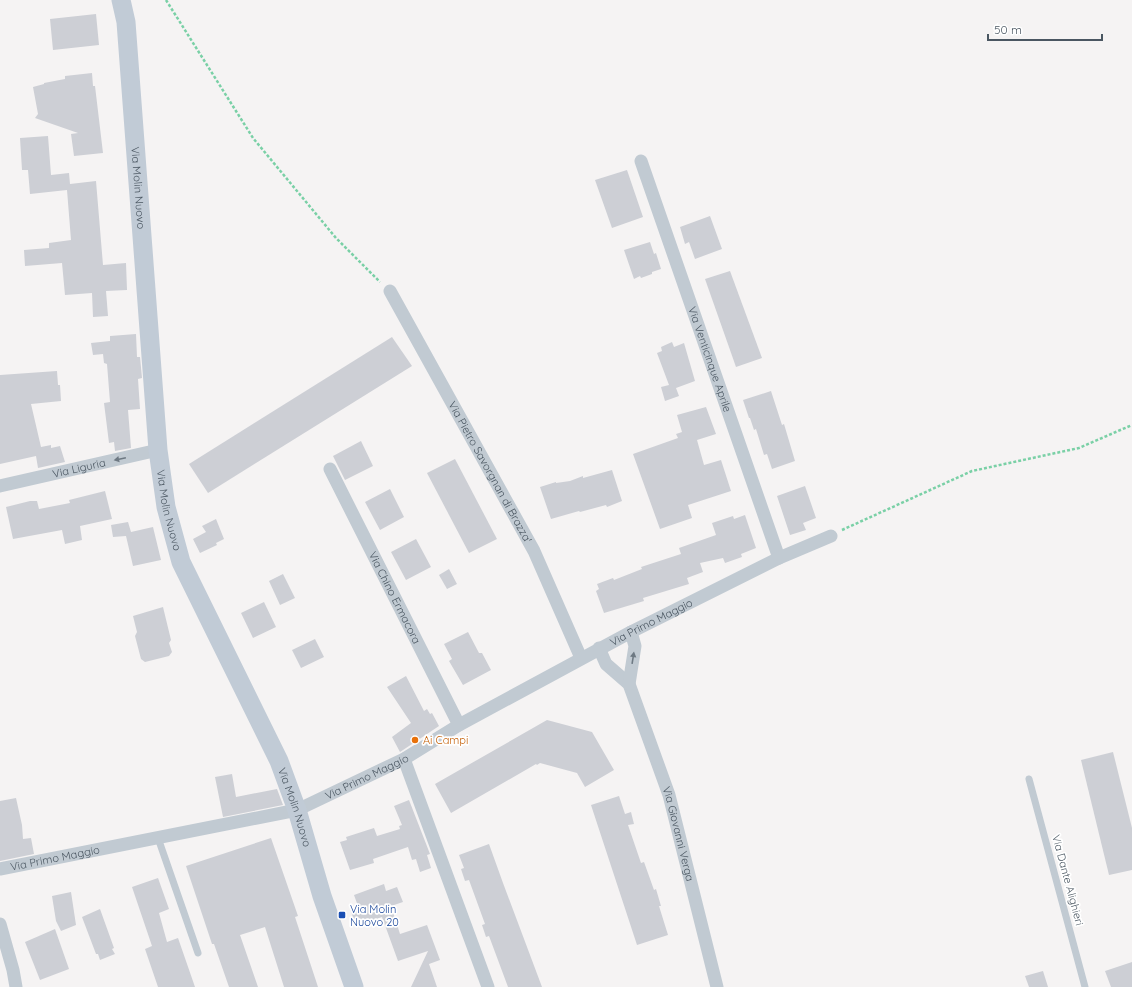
<svg xmlns="http://www.w3.org/2000/svg" width="1132" height="987" font-family="Quicksand,sans-serif">
<style>
.building{fill:#cdcfd5}
.lines{fill:none;stroke-linecap:round;stroke-linejoin:round}
.path{stroke:#7ad0a6;stroke-width:2.5;stroke-dasharray:3 2;stroke-linecap:butt}
.lane{stroke:#c1cad2;stroke-width:7}
.street{stroke:#c1cad2;stroke-width:13}
.secondary{stroke:#c1cbd6;stroke-width:19}
.oneway{fill:#6e7983}
.food-dot{fill:#e8710a;stroke:#fff;stroke-width:1.5}
.transit-dot{fill:#1a4fb4;stroke:#fff;stroke-width:1.5}
.labels{text-anchor:middle;stroke-width:3.5;stroke-linejoin:round;paint-order:stroke}
.street-label{font-size:11px;fill:#4a5661;stroke:#fff}
.food-label{font-size:11px;fill:#c56008;stroke:#fff;text-anchor:start}
.transit-label{font-size:11px;fill:#164399;stroke:#fff;text-anchor:start}
</style>
<rect width="100%" height="100%" fill="#f5f3f3"/>
<!-- building -->
<g class="building">
<path d="M 96,14 L 99,45 L 53,50 L 50,19 Z"/>
<path d="M 92,73 L 93,86 L 95,86 L 103,153 L 74,156 L 71,134 L 78,133 L 35,118 L 38,114 L 33,87 L 44,84 L 44,83 L 65,79 L 65,76 Z"/>
<path d="M 48,136 L 51,175 L 69,173 L 70,184 L 96,181 L 103,265 L 126,263 L 127,290 L 106,291 L 108,316 L 93,317 L 92,293 L 65,295 L 62,263 L 25,266 L 24,250 L 49,248 L 49,243 L 71,240 L 67,190 L 30,194 L 28,170 L 22,170 L 20,138 Z"/>
<path d="M 627,170 L 643,217 L 612,228 L 595,180 Z"/>
<path d="M 710,216 L 722,249 L 695,259 L 689,242 L 685,244 L 680,227 Z"/>
<path d="M 650,242 L 654,254 L 656,253 L 661,269 L 652,272 L 652,274 L 641,278 L 640,276 L 634,279 L 624,250 Z"/>
<path d="M 730,271 L 762,358 L 736,367 L 705,279 Z"/>
<path d="M 136,334 L 137,357 L 140,357 L 142,378 L 138,379 L 140,409 L 128,410 L 131,448 L 115,451 L 114,442 L 109,443 L 104,403 L 110,402 L 107,364 L 104,363 L 103,354 L 93,355 L 91,343 L 110,341 L 110,336 Z"/>
<path d="M 392,337 L 412,366 L 208,493 L 189,464 Z"/>
<path d="M 672,342 L 674,347 L 684,343 L 695,381 L 676,388 L 679,396 L 665,401 L 661,387 L 669,385 L 657,353 L 662,351 L 661,347 Z"/>
<path d="M 57,371 L 58,385 L 60,385 L 61,401 L 31,404 L 41,447 L 51,445 L 51,448 L 60,446 L 65,462 L 38,468 L 36,456 L 0,464 L 0,375 Z"/>
<path d="M 771,391 L 782,425 L 784,424 L 795,461 L 772,469 L 767,454 L 764,455 L 756,429 L 754,430 L 750,418 L 749,418 L 743,400 Z"/>
<path d="M 706,407 L 716,434 L 697,440 L 704,465 L 721,460 L 731,491 L 688,505 L 692,518 L 660,529 L 633,454 L 678,438 L 676,434 L 682,432 L 677,415 Z"/>
<path d="M 361,441 L 373,466 L 345,480 L 333,456 Z"/>
<path d="M 455,459 L 497,539 L 469,553 L 427,473 Z"/>
<path d="M 612,470 L 622,501 L 607,507 L 606,505 L 580,512 L 579,511 L 551,519 L 540,487 L 556,482 L 556,483 L 570,481 L 583,476 L 583,478 Z"/>
<path d="M 805,486 L 816,518 L 803,523 L 806,530 L 790,535 L 777,496 Z"/>
<path d="M 390,489 L 404,517 L 380,530 L 365,502 Z"/>
<path d="M 105,491 L 112,519 L 80,526 L 82,540 L 65,544 L 62,530 L 13,539 L 6,507 L 30,501 L 37,501 L 39,509 L 70,503 L 69,500 Z"/>
<path d="M 745,515 L 756,548 L 741,554 L 742,557 L 725,563 L 723,558 L 700,563 L 703,572 L 687,578 L 689,584 L 643,598 L 644,601 L 604,613 L 596,591 L 599,589 L 597,584 L 613,578 L 614,580 L 642,569 L 641,567 L 681,554 L 679,548 L 716,535 L 712,523 L 733,516 L 734,519 Z"/>
<path d="M 216,519 L 224,539 L 216,543 L 217,545 L 200,553 L 193,539 L 206,532 L 202,526 Z"/>
<path d="M 128,522 L 131,532 L 153,527 L 161,560 L 133,566 L 126,536 L 113,537 L 111,525 Z"/>
<path d="M 416,539 L 431,567 L 406,580 L 391,552 Z"/>
<path d="M 449,569 L 457,584 L 447,589 L 439,575 Z"/>
<path d="M 283,574 L 295,598 L 280,605 L 269,581 Z"/>
<path d="M 264,602 L 276,627 L 253,638 L 241,613 Z"/>
<path d="M 163,607 L 171,640 L 169,643 L 172,652 L 169,656 L 145,662 L 141,659 L 135,636 L 137,632 L 133,616 Z"/>
<path d="M 468,632 L 479,653 L 482,653 L 491,670 L 463,685 L 449,661 L 452,659 L 444,644 Z"/>
<path d="M 315,639 L 324,657 L 301,668 L 292,650 Z"/>
<path d="M 406,676 L 424,711 L 427,709 L 430,714 L 432,713 L 439,726 L 400,752 L 392,737 L 411,723 L 387,687 Z"/>
<path d="M 547,720 L 592,732 L 614,770 L 585,787 L 577,773 L 540,763 L 537,765 L 536,764 L 451,813 L 435,784 Z"/>
<path d="M 1113,752 L 1132,828 L 1132,870 L 1109,875 L 1081,760 Z"/>
<path d="M 232,774 L 236,797 L 277,789 L 283,805 L 223,817 L 215,777 Z"/>
<path d="M 619,796 L 625,814 L 631,812 L 634,824 L 628,825 L 641,863 L 644,862 L 654,890 L 656,889 L 661,906 L 659,906 L 668,935 L 637,945 L 591,805 Z"/>
<path d="M 16,798 L 22,825 L 23,839 L 31,838 L 34,854 L 0,861 L 0,801 Z"/>
<path d="M 409,800 L 430,854 L 427,855 L 431,868 L 420,872 L 416,859 L 412,860 L 408,847 L 373,859 L 374,863 L 350,870 L 340,842 L 347,840 L 346,837 L 374,828 L 377,836 L 400,829 L 399,826 L 402,825 L 394,806 Z"/>
<path d="M 271,838 L 298,916 L 295,917 L 318,987 L 284,987 L 265,927 L 240,935 L 258,987 L 229,987 L 214,944 L 212,944 L 186,866 Z"/>
<path d="M 489,844 L 503,883 L 542,987 L 508,987 L 489,936 L 486,937 L 482,925 L 485,924 L 469,880 L 465,881 L 461,869 L 464,868 L 459,855 Z"/>
<path d="M 158,878 L 169,909 L 159,913 L 167,942 L 178,938 L 195,987 L 158,987 L 145,949 L 152,946 L 132,887 Z"/>
<path d="M 384,884 L 386,891 L 397,887 L 403,902 L 391,906 L 400,934 L 427,925 L 440,960 L 429,964 L 437,987 L 411,987 L 428,951 L 398,961 L 382,917 L 364,923 L 363,921 L 355,924 L 350,908 L 358,906 L 354,895 Z"/>
<path d="M 71,892 L 76,925 L 61,931 L 56,921 L 52,896 Z"/>
<path d="M 100,909 L 114,948 L 112,949 L 115,954 L 100,960 L 98,954 L 96,954 L 82,917 Z"/>
<path d="M 55,929 L 69,969 L 40,980 L 25,942 Z"/>
<path d="M 1132,962 L 1132,987 L 1111,987 L 1105,971 Z"/>
<path d="M 1043,971 L 1048,987 L 1029,987 L 1025,976 Z"/>
</g>
<g class="lines">
<!-- path -->
<g class="path">
<path d="M 166,0 L 253,138 L 336,238 L 380,282"/>
<path d="M 842,530 L 972,471 L 1079,448 L 1132,425"/>
</g>
<!-- lane -->
<g class="lane">
<path d="M 1029,779 L 1085,987"/>
<path d="M 158,838 L 198,953"/>
</g>
<!-- street -->
<g class="street">
<path id="s1" d="M 641,161 L 779,558"/>
<path id="s2" d="M 390,291 L 534,551 L 581,658"/>
<path id="s3" d="M 330,469 L 459,725"/>
<path id="s4" d="M 0,486 L 158,450"/>
<path id="s5" d="M 599,648 L 606,664 L 629,684 L 669,795 L 717,987"/>
<path d="M 629,684 L 635,646 L 631,632"/>
<path d="M 404,759 L 488,987"/>
<path id="s6" d="M 0,869 L 297,810 L 404,759 L 459,725 L 631,632 L 779,558 L 831,536"/>
<path d="M 0,924 L 13,970 L 16,987"/>
</g>
<!-- secondary -->
<path class="secondary" id="s7" d="M 121,0 L 126,22 L 158,450 L 166,507 L 181,562 L 279,761 L 297,810 L 322,896 L 354,987"/>
</g>
<!-- one-way arrows -->
<defs><path id="oneway-solid" d="M-6-.8H1V-3.2L6.5 0L1 3.2V.8H-6Z"/></defs>
<g class="oneway">
<use href="#oneway-solid" transform="translate(120 459) rotate(168)"/>
<use href="#oneway-solid" transform="translate(633 658) rotate(-81)"/>
</g>
<!-- markers -->
<circle class="food-dot" cx="415" cy="740" r="4"/>
<rect class="transit-dot" x="338" y="911" width="8" height="8" rx="2"/>
<g class="labels">
<!-- street labels -->
<g class="street-label">
<text dy="4" stroke="none"><textPath href="#s7" startOffset="189">Via Molin Nuovo</textPath></text>
<text dy="4" stroke="none"><textPath href="#s1" startOffset="210">Via Venticinque Aprile</textPath></text>
<text dy="4" stroke="none"><textPath href="#s4" startOffset="81">Via Liguria</textPath></text>
<text dy="4" stroke="none"><textPath href="#s2" startOffset="207">Via Pietro Savorgnan di Brazza'</textPath></text>
<text dy="4" stroke="none"><textPath href="#s7" startOffset="513">Via Molin Nuovo</textPath></text>
<text dy="4" stroke="none"><textPath href="#s3" startOffset="144">Via Chino Ermacora</textPath></text>
<text dy="4" stroke="none"><textPath href="#s6" startOffset="704">Via Primo Maggio</textPath></text>
<text dy="4" stroke="none"><textPath href="#s6" startOffset="380">Via Primo Maggio</textPath></text>
<text dy="4" stroke="none"><textPath href="#s7" startOffset="837">Via Molin Nuovo</textPath></text>
<text dy="4" stroke="none"><textPath href="#s5" startOffset="206">Via Giovanni Verga</textPath></text>
<text dy="4" stroke="none"><textPath href="#s6" startOffset="56">Via Primo Maggio</textPath></text>
<text transform="translate(1068 880) rotate(75)" y="4">Via Dante Alighieri</text>
</g>
<!-- food labels -->
<g class="food-label">
<text x="423" y="744">Ai Campi</text>
</g>
<!-- transit labels -->
<g class="transit-label">
<text x="350" y="913">Via Molin<tspan x="350" dy="13">Nuovo 20</tspan></text>
</g>
</g>
<!-- scale -->
<path d="M988 34v6h114v-6" fill="none" stroke="#4a5661" stroke-width="2"/>
<text x="994" y="34" font-size="12" fill="#4a5661" stroke="#ffffff" stroke-width="3" paint-order="stroke">50 m</text>
</svg>
